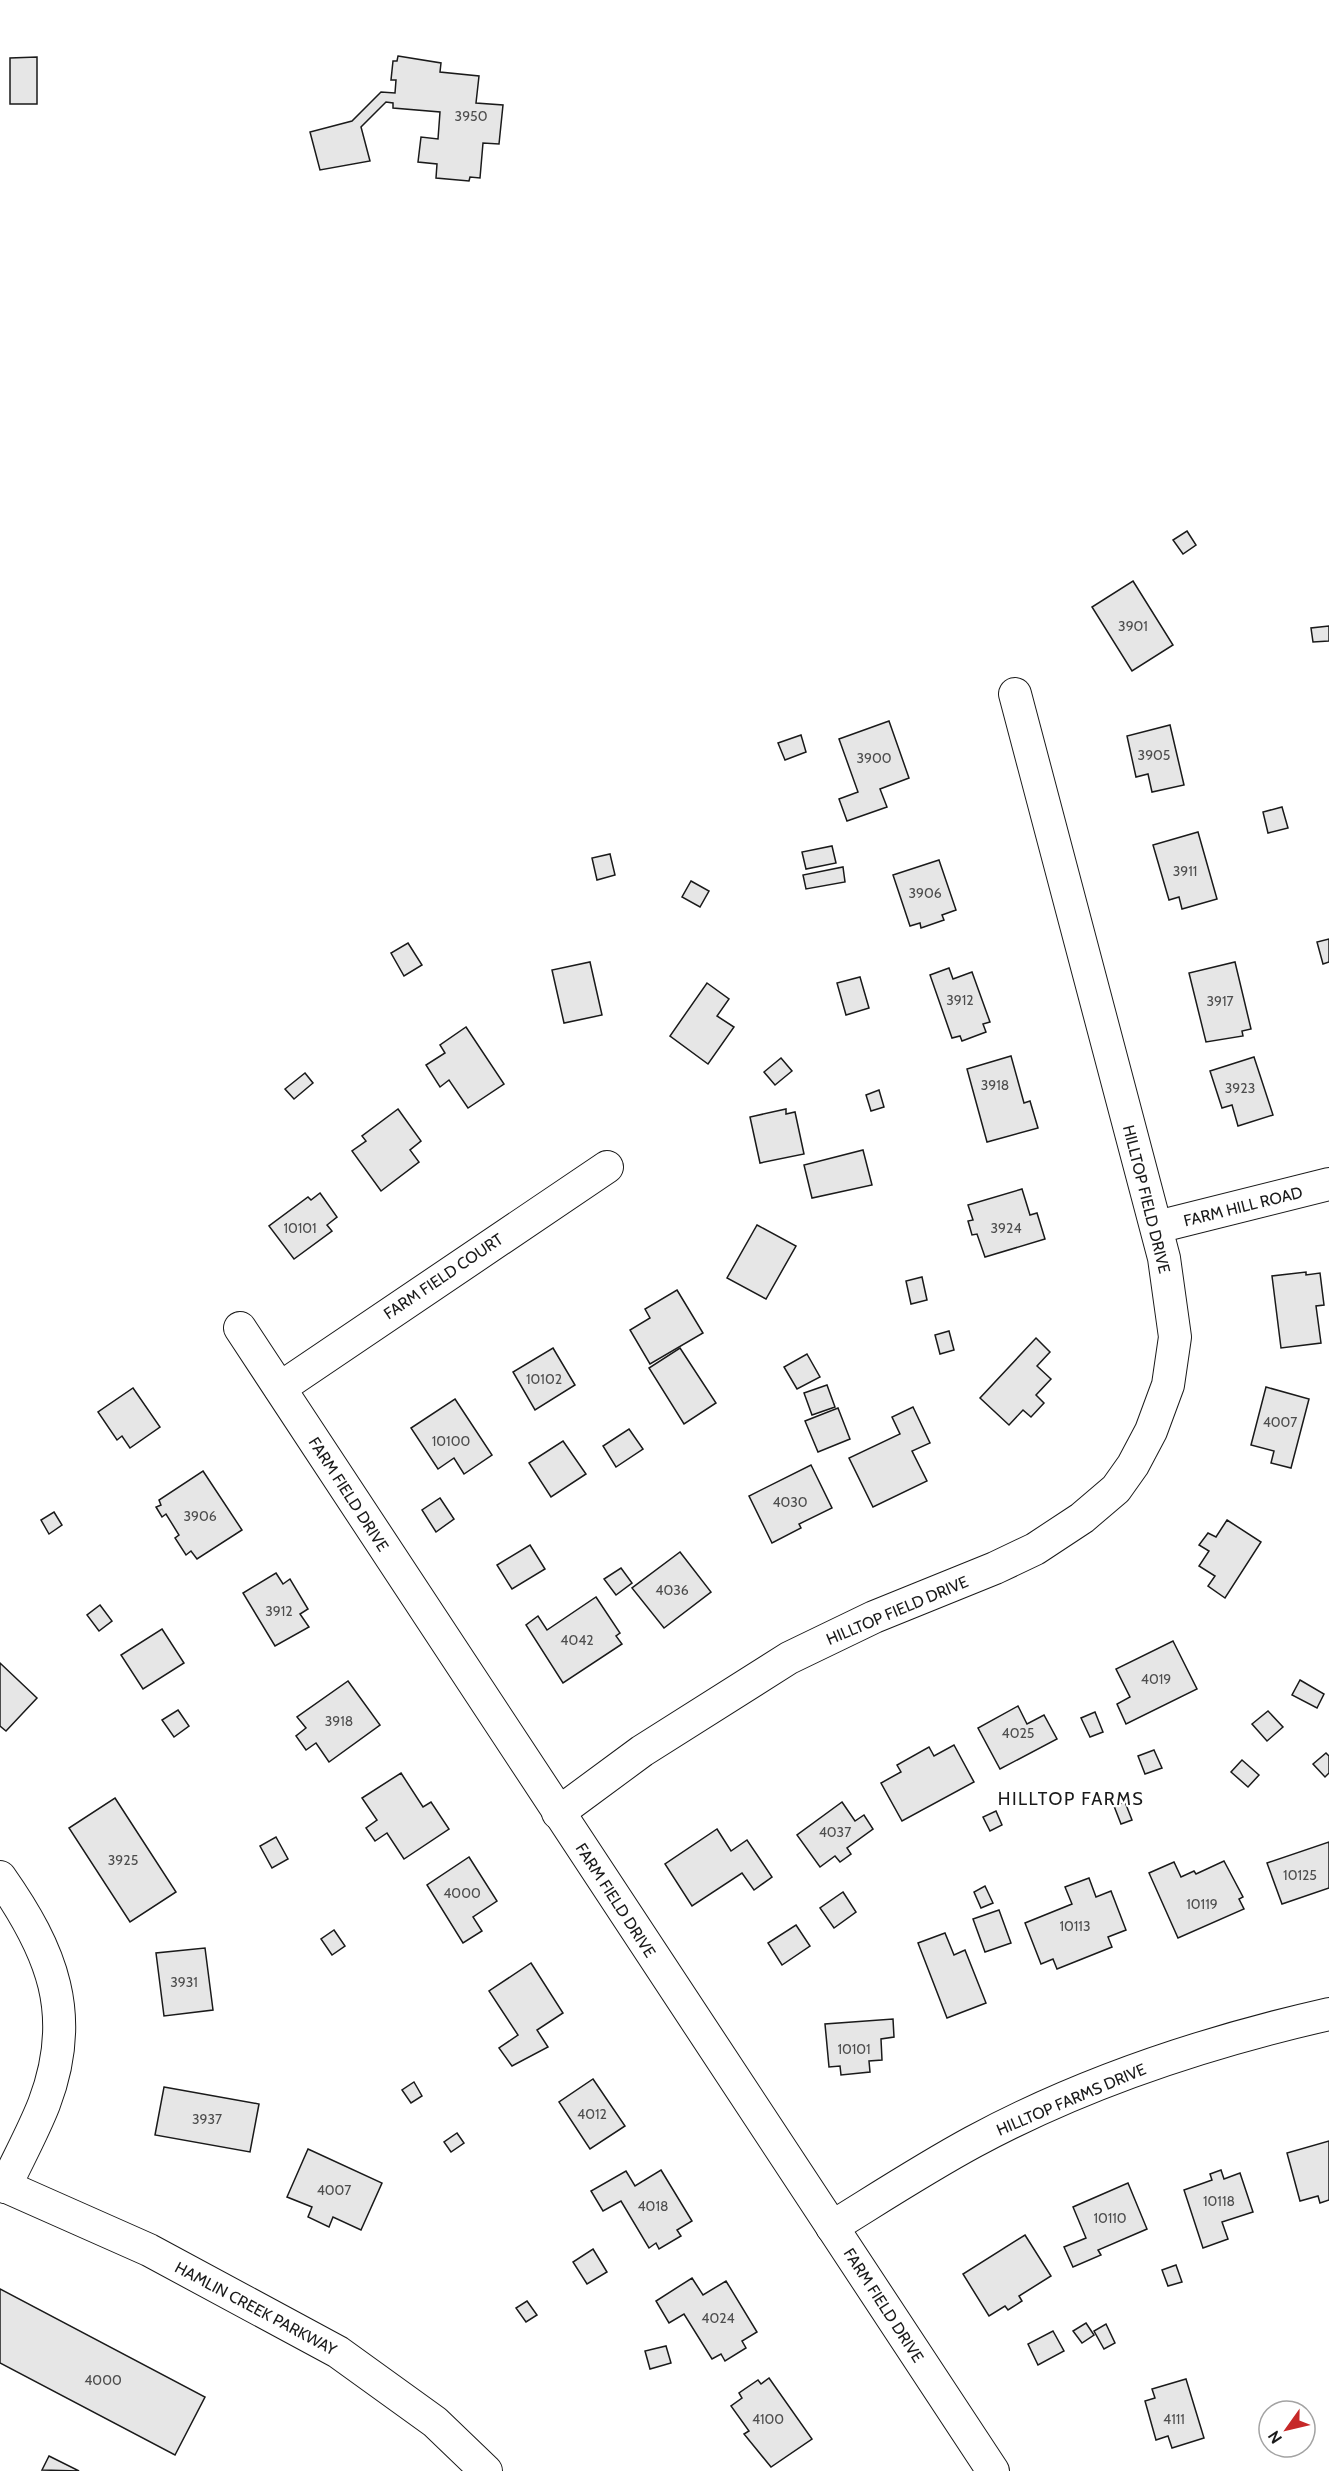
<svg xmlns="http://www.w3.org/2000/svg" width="1329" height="2471" font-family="Cabin,sans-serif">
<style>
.building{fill:#e6e6e6;stroke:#1a1a1a;stroke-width:1.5}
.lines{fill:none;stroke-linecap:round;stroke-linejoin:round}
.street-casing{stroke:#1a1a1a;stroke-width:34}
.street{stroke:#fff;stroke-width:32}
.labels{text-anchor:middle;stroke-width:4.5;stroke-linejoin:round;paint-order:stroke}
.number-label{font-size:14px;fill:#4d4d4d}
.street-label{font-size:16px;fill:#1a1a1a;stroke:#fff}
.neighbourhood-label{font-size:18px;letter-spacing:1.5px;fill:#1a1a1a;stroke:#fff}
</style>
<rect width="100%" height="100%" fill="#fff"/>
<!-- building -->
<g class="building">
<path d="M 398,56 L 441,63 L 440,72 L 479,76 L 476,103 L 503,105 L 499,144 L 483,143 L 480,178 L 470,177 L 469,181 L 436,178 L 437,164 L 418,162 L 421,137 L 438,139 L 440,112 L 393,108 L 393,103 L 386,102 L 361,127 L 370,161 L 320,170 L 310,132 L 352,121 L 381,92 L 395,93 L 396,80 L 391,80 L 393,61 L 397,61 Z"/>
<path d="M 37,57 L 37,104 L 10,104 L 10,58 Z"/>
<path d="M 1187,531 L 1196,545 L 1183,554 L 1173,540 Z"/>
<path d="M 1133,581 L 1173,645 L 1132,671 L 1092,607 Z"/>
<path d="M 1329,626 L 1329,641 L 1313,642 L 1311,628 Z"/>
<path d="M 889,721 L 909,778 L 880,789 L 887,807 L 847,821 L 839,799 L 858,792 L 839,739 Z"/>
<path d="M 1170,725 L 1184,785 L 1152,792 L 1148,774 L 1136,777 L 1127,736 Z"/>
<path d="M 801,735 L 806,752 L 785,760 L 778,743 Z"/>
<path d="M 1282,807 L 1288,828 L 1268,833 L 1263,812 Z"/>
<path d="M 1198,832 L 1217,899 L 1182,909 L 1179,897 L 1169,900 L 1153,845 Z"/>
<path d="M 832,846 L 836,863 L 806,869 L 802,852 Z"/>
<path d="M 610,854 L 615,875 L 597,880 L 592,858 Z"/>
<path d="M 939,860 L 956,910 L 942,915 L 944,920 L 921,928 L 920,923 L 910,926 L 893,875 Z"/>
<path d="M 843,867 L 845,882 L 806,889 L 803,875 Z"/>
<path d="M 691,881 L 709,891 L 700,907 L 682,897 Z"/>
<path d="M 1329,939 L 1329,962 L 1323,964 L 1317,942 Z"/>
<path d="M 408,943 L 422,965 L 404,976 L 391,953 Z"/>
<path d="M 590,962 L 602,1015 L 564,1023 L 552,970 Z"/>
<path d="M 1235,962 L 1251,1029 L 1242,1031 L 1243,1036 L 1206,1042 L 1189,973 Z"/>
<path d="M 949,968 L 953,979 L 972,972 L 990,1022 L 983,1024 L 986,1032 L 962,1041 L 960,1036 L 952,1038 L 930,975 Z"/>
<path d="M 860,977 L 869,1008 L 846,1015 L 837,983 Z"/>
<path d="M 707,983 L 729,999 L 717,1016 L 734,1027 L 708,1064 L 670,1036 Z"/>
<path d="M 466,1027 L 504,1084 L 468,1108 L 449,1080 L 440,1087 L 426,1065 L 445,1053 L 440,1045 Z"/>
<path d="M 1011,1056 L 1024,1103 L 1030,1101 L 1038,1128 L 987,1142 L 967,1069 Z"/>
<path d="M 1254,1057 L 1273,1115 L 1238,1126 L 1232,1105 L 1222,1108 L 1210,1071 Z"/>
<path d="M 781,1058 L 792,1071 L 775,1085 L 764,1072 Z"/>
<path d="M 305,1073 L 313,1083 L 294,1099 L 285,1089 Z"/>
<path d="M 879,1090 L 884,1107 L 871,1111 L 866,1095 Z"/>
<path d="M 398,1109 L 421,1141 L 410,1150 L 419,1162 L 381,1191 L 352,1151 L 366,1141 L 362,1136 Z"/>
<path d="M 786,1109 L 786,1114 L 795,1112 L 804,1154 L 760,1163 L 750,1117 Z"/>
<path d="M 863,1150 L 872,1185 L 812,1198 L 804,1165 Z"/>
<path d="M 1022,1189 L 1030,1215 L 1037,1213 L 1045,1239 L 985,1257 L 977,1234 L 972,1235 L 968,1221 L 973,1220 L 968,1205 Z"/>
<path d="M 320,1193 L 337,1217 L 327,1225 L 332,1231 L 294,1259 L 269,1226 L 308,1197 L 311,1200 Z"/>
<path d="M 757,1225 L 796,1246 L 766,1299 L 727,1278 Z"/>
<path d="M 1306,1272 L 1306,1275 L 1320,1273 L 1324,1305 L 1316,1306 L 1321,1343 L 1281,1348 L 1272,1276 Z"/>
<path d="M 922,1277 L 927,1300 L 911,1304 L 906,1281 Z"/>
<path d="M 677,1290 L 703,1333 L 650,1364 L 630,1330 L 650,1318 L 645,1309 Z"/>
<path d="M 949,1331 L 954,1350 L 940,1354 L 935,1335 Z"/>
<path d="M 1036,1338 L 1050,1352 L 1037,1366 L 1051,1379 L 1036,1395 L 1044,1403 L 1031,1417 L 1023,1410 L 1009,1425 L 980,1398 Z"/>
<path d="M 553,1348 L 575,1385 L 535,1410 L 513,1372 Z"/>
<path d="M 680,1348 L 716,1403 L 684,1424 L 649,1368 Z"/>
<path d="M 807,1354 L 820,1377 L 797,1389 L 784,1367 Z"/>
<path d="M 827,1385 L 835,1407 L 812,1415 L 804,1393 Z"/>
<path d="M 1266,1387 L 1309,1399 L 1291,1468 L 1271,1463 L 1274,1451 L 1251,1445 Z"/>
<path d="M 133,1388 L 160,1427 L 130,1448 L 122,1436 L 117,1440 L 98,1412 Z"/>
<path d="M 455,1399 L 492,1455 L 464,1474 L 454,1458 L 438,1469 L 411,1428 Z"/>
<path d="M 913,1407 L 930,1443 L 912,1451 L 927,1481 L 873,1507 L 849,1458 L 900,1434 L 892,1417 Z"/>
<path d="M 838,1408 L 850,1439 L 818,1452 L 805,1421 Z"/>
<path d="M 629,1429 L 643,1449 L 616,1467 L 603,1446 Z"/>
<path d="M 563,1441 L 586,1474 L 551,1497 L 529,1463 Z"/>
<path d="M 811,1465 L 832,1508 L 799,1524 L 801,1528 L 772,1543 L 749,1496 Z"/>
<path d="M 203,1471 L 242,1530 L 197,1559 L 191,1551 L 186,1555 L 175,1538 L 179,1535 L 166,1514 L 162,1517 L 156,1507 L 161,1505 L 159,1500 Z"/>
<path d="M 440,1498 L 454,1519 L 436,1532 L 422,1510 Z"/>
<path d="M 54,1512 L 62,1525 L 49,1534 L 41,1520 Z"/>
<path d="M 1227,1520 L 1261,1542 L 1225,1598 L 1208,1586 L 1215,1576 L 1199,1566 L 1209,1551 L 1199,1545 L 1208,1533 L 1216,1537 Z"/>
<path d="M 530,1545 L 545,1569 L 512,1589 L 497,1565 Z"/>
<path d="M 680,1552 L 711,1592 L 664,1628 L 632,1588 Z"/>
<path d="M 621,1568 L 632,1583 L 616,1595 L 604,1579 Z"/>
<path d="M 276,1573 L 283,1584 L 290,1579 L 308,1609 L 300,1614 L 309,1627 L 275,1646 L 243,1593 Z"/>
<path d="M 596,1597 L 620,1633 L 616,1636 L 622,1644 L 563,1683 L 526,1625 L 538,1616 L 547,1630 Z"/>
<path d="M 100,1605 L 112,1621 L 99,1631 L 87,1615 Z"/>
<path d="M 162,1629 L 184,1663 L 143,1689 L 121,1655 Z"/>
<path d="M 1173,1641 L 1197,1689 L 1126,1724 L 1117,1704 L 1130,1697 L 1116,1669 Z"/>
<path d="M 0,1663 L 37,1698 L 6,1731 L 0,1726 Z"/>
<path d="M 1300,1680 L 1324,1694 L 1317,1708 L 1292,1695 Z"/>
<path d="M 348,1681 L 380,1725 L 329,1762 L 316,1743 L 306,1750 L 296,1736 L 306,1728 L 297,1717 Z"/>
<path d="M 1018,1706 L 1027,1724 L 1044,1715 L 1057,1739 L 1000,1769 L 978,1728 Z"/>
<path d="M 178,1710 L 189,1726 L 174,1737 L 162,1720 Z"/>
<path d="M 1268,1711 L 1283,1727 L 1267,1741 L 1252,1724 Z"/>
<path d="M 1095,1712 L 1103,1732 L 1090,1737 L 1081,1718 Z"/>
<path d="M 954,1745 L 974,1782 L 902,1821 L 881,1783 L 901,1772 L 897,1765 L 929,1747 L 934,1756 Z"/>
<path d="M 1154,1750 L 1162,1768 L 1145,1774 L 1138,1756 Z"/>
<path d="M 1326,1753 L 1329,1756 L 1329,1773 L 1325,1777 L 1313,1764 Z"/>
<path d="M 1242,1760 L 1259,1775 L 1248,1787 L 1231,1772 Z"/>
<path d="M 401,1773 L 423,1807 L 431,1802 L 449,1829 L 404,1859 L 387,1833 L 375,1841 L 366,1828 L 377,1820 L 362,1798 Z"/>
<path d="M 115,1798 L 176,1892 L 130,1922 L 69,1828 Z"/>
<path d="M 842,1802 L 855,1821 L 864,1815 L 873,1829 L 847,1848 L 851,1854 L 840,1862 L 835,1856 L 820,1867 L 797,1835 Z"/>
<path d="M 1125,1802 L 1132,1820 L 1121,1824 L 1114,1806 Z"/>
<path d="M 996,1811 L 1002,1825 L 990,1831 L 983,1817 Z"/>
<path d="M 717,1829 L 731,1851 L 747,1840 L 772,1877 L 754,1890 L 742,1873 L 692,1906 L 665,1864 Z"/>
<path d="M 276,1837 L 288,1859 L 272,1868 L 260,1846 Z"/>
<path d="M 1329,1842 L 1329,1888 L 1282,1904 L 1267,1863 Z"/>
<path d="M 469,1857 L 497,1901 L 473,1917 L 482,1931 L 463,1943 L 427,1885 Z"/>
<path d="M 1224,1861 L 1243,1897 L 1239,1899 L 1244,1909 L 1178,1938 L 1149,1873 L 1174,1862 L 1181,1877 L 1194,1871 L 1196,1874 Z"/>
<path d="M 1089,1878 L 1096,1897 L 1111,1891 L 1126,1930 L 1108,1937 L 1112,1947 L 1057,1969 L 1053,1959 L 1041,1964 L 1025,1923 L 1072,1904 L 1065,1887 Z"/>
<path d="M 985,1886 L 993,1903 L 981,1908 L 974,1892 Z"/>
<path d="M 843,1892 L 856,1912 L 834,1928 L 820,1908 Z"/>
<path d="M 999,1910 L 1011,1943 L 985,1952 L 973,1919 Z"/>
<path d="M 796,1925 L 810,1946 L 782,1965 L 768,1943 Z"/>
<path d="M 334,1930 L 345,1946 L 332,1955 L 321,1939 Z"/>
<path d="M 945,1933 L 954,1955 L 965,1950 L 986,2003 L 947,2018 L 918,1943 Z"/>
<path d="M 205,1948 L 213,2010 L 164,2016 L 156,1953 Z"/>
<path d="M 531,1963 L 563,2013 L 537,2030 L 548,2047 L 512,2066 L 499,2048 L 518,2035 L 489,1991 Z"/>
<path d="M 893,2019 L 894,2037 L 881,2039 L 882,2060 L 869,2061 L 870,2072 L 841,2075 L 840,2066 L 829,2067 L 825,2024 Z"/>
<path d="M 593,2079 L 625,2126 L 590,2149 L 559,2102 Z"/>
<path d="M 414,2082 L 422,2096 L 411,2103 L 402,2090 Z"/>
<path d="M 164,2087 L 259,2104 L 250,2152 L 155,2135 Z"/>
<path d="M 457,2133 L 464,2143 L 451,2152 L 444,2142 Z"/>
<path d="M 1329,2141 L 1329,2200 L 1320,2203 L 1318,2196 L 1300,2201 L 1287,2153 Z"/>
<path d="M 308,2149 L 382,2183 L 361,2230 L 333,2217 L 329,2227 L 308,2217 L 312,2207 L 287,2197 Z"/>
<path d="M 661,2170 L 692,2221 L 677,2230 L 681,2236 L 659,2249 L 656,2243 L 649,2248 L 621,2201 L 603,2211 L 591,2191 L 626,2171 L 635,2186 Z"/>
<path d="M 1221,2170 L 1224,2179 L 1240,2173 L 1253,2212 L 1222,2222 L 1228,2239 L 1203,2248 L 1184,2190 L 1212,2180 L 1210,2174 Z"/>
<path d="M 1128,2183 L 1147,2229 L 1098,2250 L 1101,2255 L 1073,2267 L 1064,2247 L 1086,2238 L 1073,2207 Z"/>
<path d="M 1025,2235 L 1051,2276 L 1019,2296 L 1022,2301 L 1008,2310 L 1005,2306 L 989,2316 L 963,2274 Z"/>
<path d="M 593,2249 L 607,2272 L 587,2284 L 573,2262 Z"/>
<path d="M 1176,2265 L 1182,2282 L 1168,2286 L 1162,2270 Z"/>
<path d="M 692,2278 L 703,2295 L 726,2281 L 757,2332 L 742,2341 L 746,2348 L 725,2361 L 721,2354 L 712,2359 L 684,2314 L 669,2323 L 656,2301 Z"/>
<path d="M 0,2289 L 205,2397 L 175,2455 L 0,2363 Z"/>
<path d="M 527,2301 L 537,2315 L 526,2322 L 516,2308 Z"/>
<path d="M 1086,2323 L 1094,2335 L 1082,2343 L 1073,2331 Z"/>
<path d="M 1106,2324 L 1115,2343 L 1104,2349 L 1094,2331 Z"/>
<path d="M 1053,2331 L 1064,2351 L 1038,2365 L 1028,2344 Z"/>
<path d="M 666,2346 L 671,2363 L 650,2369 L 645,2351 Z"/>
<path d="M 769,2378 L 812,2439 L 771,2467 L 744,2434 L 749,2431 L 731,2406 L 742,2398 L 739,2393 L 758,2380 L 761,2384 Z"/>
<path d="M 1186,2379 L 1204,2438 L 1172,2448 L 1168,2436 L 1156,2440 L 1145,2401 L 1155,2398 L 1152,2389 Z"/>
<path d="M 49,2456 L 79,2471 L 42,2470 Z"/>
</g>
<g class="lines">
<defs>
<g id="street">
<path d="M 1157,1227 L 1329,1184"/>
<path d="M 240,1328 L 993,2471"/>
<path d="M 280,1388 L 607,1167"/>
<path d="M 558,1813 L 642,1751 L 789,1658 L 874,1617 L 995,1568 L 1035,1549 L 1082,1518 L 1116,1489 L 1133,1465 L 1151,1431 L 1168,1385 L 1175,1337 L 1164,1258 L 1015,694"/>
<path d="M 0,1877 C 52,1951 78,2015 44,2104 C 33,2132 18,2159 5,2187"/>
<path d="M 0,2184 L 149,2250 L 338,2352 L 435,2422 L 486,2471"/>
<path d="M 832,2227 C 879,2198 925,2168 973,2142 C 1084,2082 1206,2042 1329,2014"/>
</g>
</defs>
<!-- street casing -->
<use href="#street" class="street-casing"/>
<!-- street -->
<use href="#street" class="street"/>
</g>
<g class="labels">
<!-- number labels -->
<g class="number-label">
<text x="471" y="121">3950</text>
<text x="1133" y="631">3901</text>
<text x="1154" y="760">3905</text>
<text x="874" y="763">3900</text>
<text x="1185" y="876">3911</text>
<text x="925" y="898">3906</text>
<text x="960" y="1005">3912</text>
<text x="1220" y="1006">3917</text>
<text x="995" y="1090">3918</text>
<text x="1240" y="1093">3923</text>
<text x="300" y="1233">10101</text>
<text x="1006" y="1233">3924</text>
<text x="544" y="1384">10102</text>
<text x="1280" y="1427">4007</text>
<text x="451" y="1446">10100</text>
<text x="790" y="1507">4030</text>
<text x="200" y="1521">3906</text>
<text x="672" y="1595">4036</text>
<text x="279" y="1616">3912</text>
<text x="577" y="1645">4042</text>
<text x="1156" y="1684">4019</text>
<text x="339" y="1726">3918</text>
<text x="1018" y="1738">4025</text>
<text x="835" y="1837">4037</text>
<text x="123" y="1865">3925</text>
<text x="1300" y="1880">10125</text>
<text x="462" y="1898">4000</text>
<text x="1202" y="1909">10119</text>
<text x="1075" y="1931">10113</text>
<text x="184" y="1987">3931</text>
<text x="854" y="2054">10101</text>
<text x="592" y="2119">4012</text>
<text x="207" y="2124">3937</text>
<text x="334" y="2195">4007</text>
<text x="1219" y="2206">10118</text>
<text x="653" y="2211">4018</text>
<text x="1110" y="2223">10110</text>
<text x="718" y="2323">4024</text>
<text x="103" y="2385">4000</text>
<text x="768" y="2424">4100</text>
<text x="1174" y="2424">4111</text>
</g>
<!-- street labels -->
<g class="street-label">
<text transform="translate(1147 1199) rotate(76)" y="6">HILLTOP FIELD DRIVE</text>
<text transform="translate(1243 1206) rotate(-14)" y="6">FARM HILL ROAD</text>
<text transform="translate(443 1276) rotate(-34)" y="6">FARM FIELD COURT</text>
<text transform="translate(349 1494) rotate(57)" y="6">FARM FIELD DRIVE</text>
<text transform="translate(897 1610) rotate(-23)" y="6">HILLTOP FIELD DRIVE</text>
<text transform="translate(616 1900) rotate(57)" y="6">FARM FIELD DRIVE</text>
<text transform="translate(1071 2099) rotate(-23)" y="6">HILLTOP FARMS DRIVE</text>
<text transform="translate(884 2305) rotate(57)" y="6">FARM FIELD DRIVE</text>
<text transform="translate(256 2308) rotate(28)" y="6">HAMLIN CREEK PARKWAY</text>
</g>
<!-- neighbourhood labels -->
<g class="neighbourhood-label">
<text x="1071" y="1805">HILLTOP FARMS</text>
</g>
</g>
<!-- north arrow -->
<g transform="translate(1287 2429) rotate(236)"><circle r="28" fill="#ffffff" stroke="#a3a3a3" stroke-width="1.5"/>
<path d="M0-4.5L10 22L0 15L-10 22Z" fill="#c62828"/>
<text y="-9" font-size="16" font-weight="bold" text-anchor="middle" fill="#1a1a1a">N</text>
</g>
</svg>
